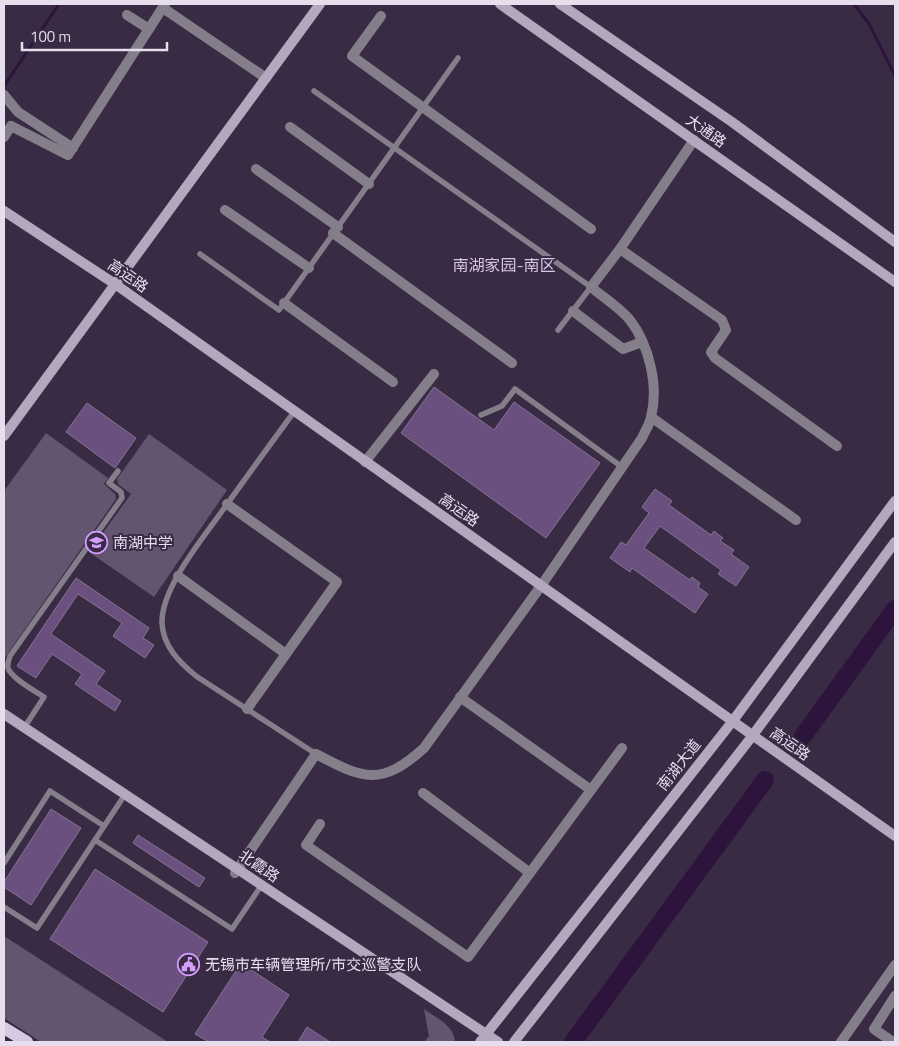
<svg xmlns="http://www.w3.org/2000/svg" width="899" height="1046" font-family="'Titillium Web','Noto Sans SC',sans-serif">
<style>
.green{fill:#635470}
.lines{fill:none;stroke-linecap:round;stroke-linejoin:round}
.stream{stroke:#2c143d;stroke-width:3}
.river{stroke:#2c143d;stroke-width:18}
.building{fill:#69507e;stroke:#847491}
.lane{stroke:#847e8b;stroke-width:5.5}
.street{stroke:#847e8b;stroke-width:10}
.secondary{stroke:#b3a8bd;stroke-width:10}
.primary{stroke:#d7c9e4;stroke-width:12}
.labels{text-anchor:middle;stroke-width:4;stroke-linejoin:round;paint-order:stroke}
.street-label{font-size:15px;fill:#e6dded;stroke:#392b44}
.poi-label{font-size:15px;fill:#e6dded;stroke:#392b44;text-anchor:start}
.neighbourhood-label{font-size:16px;fill:#d6c5e5;stroke:#392b44}
</style>
<rect width="100%" height="100%" fill="#392b44"/>
<!-- green -->
<g class="green">
<path d="M 46,433 L 108,478 L 104,484 L 115,494 L 116,499 L 4,659 L 4,491 Z"/>
<path d="M 149,434 L 227,490 L 154,597 L 89,552 L 131,494 L 118,484 L 117,479 Z"/>
<path d="M 4,936 L 168,1042 L 41,1042 L 4,1018 Z"/>
<path d="M 424,1009 C 436,1018 454,1025 455,1042 L 424,1042 L 429,1036 Z"/>
</g>
<g class="lines">
<!-- stream -->
<g class="stream">
<path d="M 854,4 L 869,24 L 895,76"/>
<path d="M 4,86 L 59,4"/>
</g>
<!-- river -->
<g class="river">
<path d="M 803,736 L 895,609"/>
<path d="M 573,1042 L 765,780"/>
</g>
</g>
<!-- building -->
<g class="building">
<path d="M 434,387 L 494,430 L 514,402 L 600,463 L 546,538 L 401,433 Z"/>
<path d="M 87,403 L 136,438 L 115,468 L 66,432 Z"/>
<path d="M 655,489 L 672,501 L 669,505 L 711,535 L 714,531 L 723,538 L 720,541 L 734,550 L 731,554 L 749,567 L 736,586 L 718,574 L 721,570 L 660,526 L 644,548 L 690,580 L 692,577 L 700,583 L 698,587 L 708,594 L 695,613 L 632,568 L 630,572 L 610,558 L 621,542 L 626,545 L 649,513 L 642,507 Z"/>
<path d="M 76,578 L 149,628 L 143,638 L 154,645 L 145,658 L 113,636 L 122,623 L 78,594 L 51,634 L 105,671 L 96,684 L 121,701 L 115,711 L 75,684 L 82,674 L 52,654 L 36,678 L 17,666 Z"/>
<path d="M 51,809 L 81,828 L 31,905 L 4,887 L 4,882 Z"/>
<path d="M 138,835 L 205,878 L 199,887 L 133,843 Z"/>
<path d="M 95,869 L 208,942 L 163,1012 L 50,939 Z"/>
<path d="M 241,963 L 289,995 L 262,1037 L 270,1042 L 209,1042 L 195,1034 Z"/>
<path d="M 307,1027 L 330,1042 L 298,1042 Z"/>
</g>
<g class="lines">
<!-- lane -->
<g class="lane">
<path d="M 314,91 L 591,287 L 558,330"/>
<path d="M 200,254 L 279,310 L 458,58"/>
<path d="M 294,412 C 271,443 248,475 225,507 C 205,536 161,587 162,623 C 163,646 179,662 196,676 L 316,754"/>
<path d="M 481,415 L 502,406 L 515,389 L 622,467"/>
<path d="M 24,728 L 44,697 C 35,691 11,678 8,668 C 7,664 9,660 10,656 L 122,498 L 121,492 L 109,483 L 118,471"/>
<path d="M 95,840 L 232,929 L 259,889"/>
<path d="M 4,863 L 50,791 L 104,826"/>
<path d="M 4,907 L 37,928 L 122,799"/>
</g>
<!-- street -->
<g class="street">
<path d="M 163,8 L 266,78"/>
<path d="M 127,15 L 149,29"/>
<path d="M 381,16 L 352,56 L 591,229"/>
<path d="M 4,95 L 18,112 L 73,148"/>
<path d="M 290,127 L 369,184"/>
<path d="M 4,137 L 11,126 L 68,155 L 165,4"/>
<path d="M 256,169 L 338,227"/>
<path d="M 225,210 L 309,268"/>
<path d="M 333,233 L 512,363"/>
<path d="M 620,249 L 722,320 L 726,330 L 711,352 L 715,358 L 837,446"/>
<path d="M 284,303 L 393,382"/>
<path d="M 573,311 L 623,349 L 642,342"/>
<path d="M 651,417 L 796,520"/>
<path d="M 365,462 L 434,374"/>
<path d="M 227,504 L 337,582 L 247,709"/>
<path d="M 178,576 L 286,654"/>
<path d="M 460,697 L 591,790"/>
<path d="M 423,793 L 530,873"/>
<path d="M 320,824 L 306,845 L 468,957 L 622,748"/>
<path d="M 235,873 L 316,754 C 363,779 381,787 424,748 L 541,586 L 642,438 C 645,431 650,424 651,417 C 659,386 649,345 630,320 C 619,307 604,298 591,287 L 620,249 L 694,140"/>
<path d="M 841,1042 L 895,965"/>
<path d="M 893,1042 L 874,1029 L 895,996"/>
</g>
<!-- secondary -->
<g class="secondary">
<path d="M 500,4 L 895,282"/>
<path d="M 560,4 L 732,122 L 895,242"/>
<path d="M 4,211 L 115,284 L 895,836"/>
<path d="M 4,436 L 320,4"/>
<path d="M 4,714 L 498,1042"/>
<path d="M 480,1042 L 732,722 L 895,501"/>
<path d="M 514,1042 L 750,739 L 895,542"/>
</g>
<!-- primary -->
<path class="primary" d="M 4,1028 L 27,1042"/>
</g>
<!-- icons -->
<defs>
<symbol id="school-ring" viewBox="-11 -11 22 22"><circle r="9.5" fill="#392b44" stroke="#d29dfd" stroke-width="1.5"/><path d="M0-5L7-2L0 1L-7-2ZM-4 1L0 2.5L4 1V4Q0 6-4 4Z" fill="#d29dfd"/></symbol>
<symbol id="civic-ring" viewBox="-11 -11 22 22"><circle r="9.5" fill="#392b44" stroke="#d29dfd" stroke-width="1.5"/><path d="M-.6-6.5H3V-4.5H.6V-3L4-1V1h2V6H-6V1h2V-1L-.6-3ZM-1.2 2.5V6h2.4V2.5Z" fill="#d29dfd"/></symbol>
</defs>
<g fill-rule="evenodd">
<use href="#school-ring" x="84" y="530" width="25" height="25"/>
<use href="#civic-ring" x="176" y="952" width="25" height="25"/>
</g>
<g class="labels">
<!-- street labels -->
<g class="street-label">
<text transform="translate(706 131) rotate(35)" y="5">大通路</text>
<text transform="translate(128 276) rotate(35)" y="5">高运路</text>
<text transform="translate(459 510) rotate(35)" y="5">高运路</text>
<text transform="translate(790 744) rotate(35)" y="5">高运路</text>
<text transform="translate(679 765) rotate(-52)" y="5">南湖大道</text>
<text transform="translate(259 866) rotate(34)" y="5">北霞路</text>
</g>
<!-- poi labels -->
<g class="poi-label">
<text x="113" y="548">南湖中学</text>
<text x="205" y="970">无锡市车辆管理所/市交巡警支队</text>
</g>
<!-- neighbourhood labels -->
<g class="neighbourhood-label">
<text x="504" y="271">南湖家园-南区</text>
</g>
</g>
<!-- border -->
<rect width="899" height="1046" fill="none" stroke="#e6dded" stroke-width="10"/>
<!-- scale -->
<path d="M22 42v8h145v-8" fill="none" stroke="#e6dded" stroke-width="2.5"/>
<text x="30" y="42" font-size="15" fill="#e6dded" stroke="#392b44" stroke-width="4" paint-order="stroke">100 m</text>
</svg>
